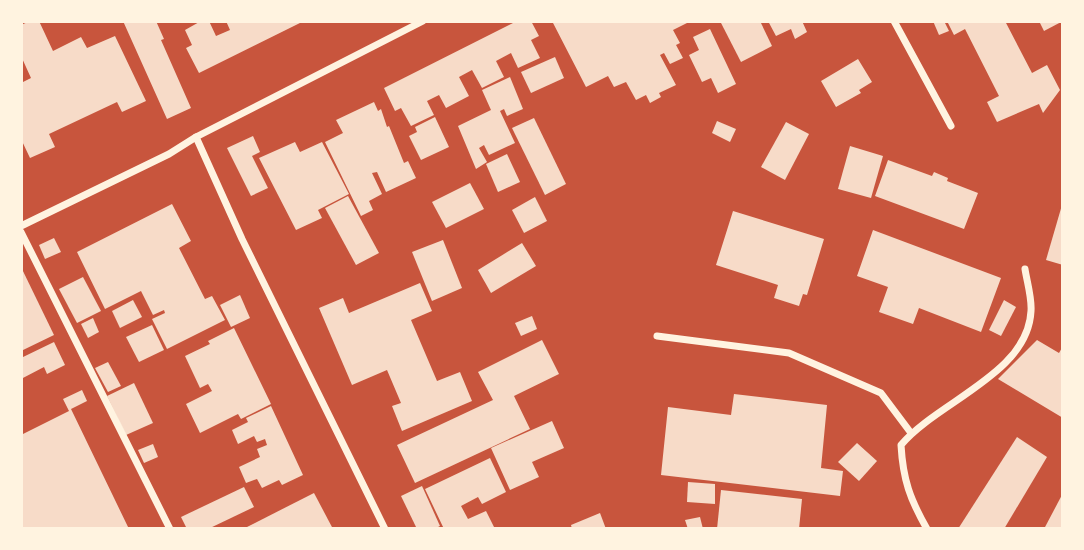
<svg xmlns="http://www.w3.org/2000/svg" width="1084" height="550" font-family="Roboto,sans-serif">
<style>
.building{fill:#f7dbc8}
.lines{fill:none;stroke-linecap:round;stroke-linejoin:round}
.minor{stroke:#fff3e0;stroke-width:7}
</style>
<rect width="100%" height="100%" fill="#c8553d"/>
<!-- building -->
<g class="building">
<path d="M 30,21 L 39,21 L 53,51 L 81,37 L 87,48 L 115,36 L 146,101 L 122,112 L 117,102 L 49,134 L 55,147 L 30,158 L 21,139 L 21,83 L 31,78 L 21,56 L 21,25 Z"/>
<path d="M 123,21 L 156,21 L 164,39 L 161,40 L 191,108 L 167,119 Z"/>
<path d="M 201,21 L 209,21 L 216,36 L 230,30 L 226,21 L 304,21 L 199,73 L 186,48 L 192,45 L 185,30 Z"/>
<path d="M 517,21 L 531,21 L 539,36 L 531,40 L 540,58 L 518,68 L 511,53 L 496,61 L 504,77 L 482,88 L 472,70 L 459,77 L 469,96 L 446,108 L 439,95 L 427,101 L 434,115 L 411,126 L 401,108 L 395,111 L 384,88 Z"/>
<path d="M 552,21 L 691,21 L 673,30 L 680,43 L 676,45 L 683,58 L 670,64 L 664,53 L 660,55 L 676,85 L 659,93 L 661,97 L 650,103 L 646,95 L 636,100 L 626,82 L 614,87 L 608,76 L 586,87 Z"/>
<path d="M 720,21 L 760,21 L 772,46 L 741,62 Z"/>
<path d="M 768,21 L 802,21 L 807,32 L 795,39 L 791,29 L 776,36 Z"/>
<path d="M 933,21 L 944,21 L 949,31 L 939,35 Z"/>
<path d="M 947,21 L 1005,21 L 1032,73 L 1047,65 L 1060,90 L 1043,113 L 1039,104 L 997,122 L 987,102 L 999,96 L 965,29 L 954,35 Z"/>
<path d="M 1039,21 L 1063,21 L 1044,31 Z"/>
<path d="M 710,29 L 736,84 L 718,93 L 711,78 L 702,82 L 689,55 L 699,50 L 693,37 Z"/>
<path d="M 555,57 L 564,78 L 531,93 L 521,72 Z"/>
<path d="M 858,59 L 872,82 L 859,90 L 861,93 L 836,107 L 821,81 Z"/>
<path d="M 510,77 L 523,109 L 507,116 L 504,109 L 500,111 L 515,143 L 489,155 L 484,145 L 479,148 L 487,162 L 476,169 L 458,126 L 491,110 L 482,90 Z"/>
<path d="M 374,102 L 378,111 L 381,109 L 387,127 L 389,126 L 404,163 L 408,161 L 416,178 L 386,192 L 377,172 L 372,173 L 382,194 L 369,201 L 373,210 L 361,216 L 325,142 L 343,133 L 336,120 Z"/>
<path d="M 435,117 L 449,147 L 421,160 L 409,136 L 417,132 L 415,127 Z"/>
<path d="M 534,118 L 566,184 L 545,195 L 512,128 Z"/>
<path d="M 717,121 L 736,129 L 730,142 L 712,133 Z"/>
<path d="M 786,122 L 809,134 L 785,180 L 761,167 Z"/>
<path d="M 253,136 L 260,152 L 252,156 L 268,188 L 251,196 L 227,148 Z"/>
<path d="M 295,142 L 300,152 L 322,142 L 349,194 L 318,210 L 322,218 L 296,230 L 259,158 Z"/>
<path d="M 850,146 L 883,156 L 871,198 L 838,189 Z"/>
<path d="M 507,154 L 520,182 L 498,192 L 486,164 Z"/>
<path d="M 888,160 L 932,176 L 934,172 L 948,178 L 947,181 L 978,193 L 964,229 L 875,196 Z"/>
<path d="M 470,183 L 484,209 L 446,228 L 432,202 Z"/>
<path d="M 348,196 L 379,253 L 356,265 L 325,208 Z"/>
<path d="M 535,197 L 547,221 L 524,233 L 512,210 Z"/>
<path d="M 172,204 L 191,241 L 179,248 L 205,299 L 212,296 L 225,320 L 167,349 L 152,319 L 165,313 L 164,310 L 153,315 L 141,291 L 105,309 L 77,252 Z"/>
<path d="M 1062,205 L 1063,205 L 1063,265 L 1046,260 Z"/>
<path d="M 733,211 L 824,239 L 807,295 L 803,294 L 799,306 L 774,298 L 778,285 L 716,265 Z"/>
<path d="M 873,230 L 1001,278 L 981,332 L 919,308 L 913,324 L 879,312 L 888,287 L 857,276 Z"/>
<path d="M 54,238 L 61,252 L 45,259 L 39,245 Z"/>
<path d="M 443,240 L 462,288 L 432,301 L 412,252 Z"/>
<path d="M 522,243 L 536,266 L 491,293 L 478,270 Z"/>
<path d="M 21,267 L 54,335 L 21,351 Z"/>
<path d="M 83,277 L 101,311 L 77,323 L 59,289 Z"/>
<path d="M 420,283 L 432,311 L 411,320 L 437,381 L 460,372 L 472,401 L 402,431 L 392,406 L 401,403 L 387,370 L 352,385 L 319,308 L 343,298 L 349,313 Z"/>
<path d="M 240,295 L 250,318 L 231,327 L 220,305 Z"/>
<path d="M 133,300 L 142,317 L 120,328 L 112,311 Z"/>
<path d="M 1004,300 L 1016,307 L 1001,336 L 989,330 Z"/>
<path d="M 532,316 L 537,329 L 521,336 L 515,323 Z"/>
<path d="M 93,318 L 99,332 L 88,338 L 81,324 Z"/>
<path d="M 152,325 L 164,350 L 139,362 L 126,337 Z"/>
<path d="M 234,328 L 271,404 L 241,419 L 238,414 L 200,433 L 186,404 L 212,391 L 208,384 L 200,388 L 185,356 L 210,344 L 208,341 Z"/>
<path d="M 542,340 L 559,374 L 514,396 L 530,429 L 415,483 L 397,445 L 493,400 L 478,372 Z"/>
<path d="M 1037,340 L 1059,353 L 1063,346 L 1063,418 L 998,379 Z"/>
<path d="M 54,342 L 65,365 L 47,374 L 44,367 L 21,379 L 21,358 Z"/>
<path d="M 108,362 L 121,386 L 108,392 L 95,368 Z"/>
<path d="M 134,383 L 153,423 L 126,435 L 107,396 Z"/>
<path d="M 82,390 L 87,401 L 71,409 L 129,529 L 21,529 L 21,435 L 69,411 L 63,399 Z"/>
<path d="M 734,394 L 827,405 L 821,468 L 843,471 L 840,496 L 661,475 L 668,407 L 731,415 Z"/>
<path d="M 271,406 L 303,475 L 282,485 L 279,480 L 262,488 L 257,479 L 246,483 L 239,467 L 260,457 L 257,449 L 267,445 L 265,439 L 257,442 L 254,436 L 238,444 L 232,430 L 248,422 L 246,418 Z"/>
<path d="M 552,421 L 564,448 L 532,462 L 539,477 L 510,490 L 491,448 Z"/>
<path d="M 1017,437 L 1047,457 L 1004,529 L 958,529 Z"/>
<path d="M 857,443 L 877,461 L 859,481 L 838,462 Z"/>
<path d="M 153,444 L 158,457 L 144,463 L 138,450 Z"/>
<path d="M 490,458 L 506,492 L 482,504 L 478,497 L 461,506 L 468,519 L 486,511 L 495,529 L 444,529 L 425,489 Z"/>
<path d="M 688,482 L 715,484 L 715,504 L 687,502 Z"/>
<path d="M 422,486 L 440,526 L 434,529 L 417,529 L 401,496 Z"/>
<path d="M 244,487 L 254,507 L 208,529 L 187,529 L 181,517 Z"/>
<path d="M 721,490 L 802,499 L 799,529 L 717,529 Z"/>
<path d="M 314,493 L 333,529 L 243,529 Z"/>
<path d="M 1063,493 L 1063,529 L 1044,529 Z"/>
<path d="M 600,513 L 606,529 L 572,529 L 571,525 Z"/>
<path d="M 700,517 L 703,529 L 688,529 L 685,520 Z"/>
</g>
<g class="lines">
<!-- minor -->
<g class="minor">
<path d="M 894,21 L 951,126"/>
<path d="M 196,137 L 242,239 L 385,529"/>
<path d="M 21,226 L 169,154 L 196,137 L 423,21"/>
<path d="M 21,232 L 170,529"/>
<path d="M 657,336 L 789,353 L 881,393 L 911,433"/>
<path d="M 927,529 C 910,499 903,480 901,445 C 938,401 1028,374 1031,311 C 1032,298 1027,282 1025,269"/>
</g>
</g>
<!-- border -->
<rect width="1084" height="550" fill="none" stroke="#fff3e0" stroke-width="46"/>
</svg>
